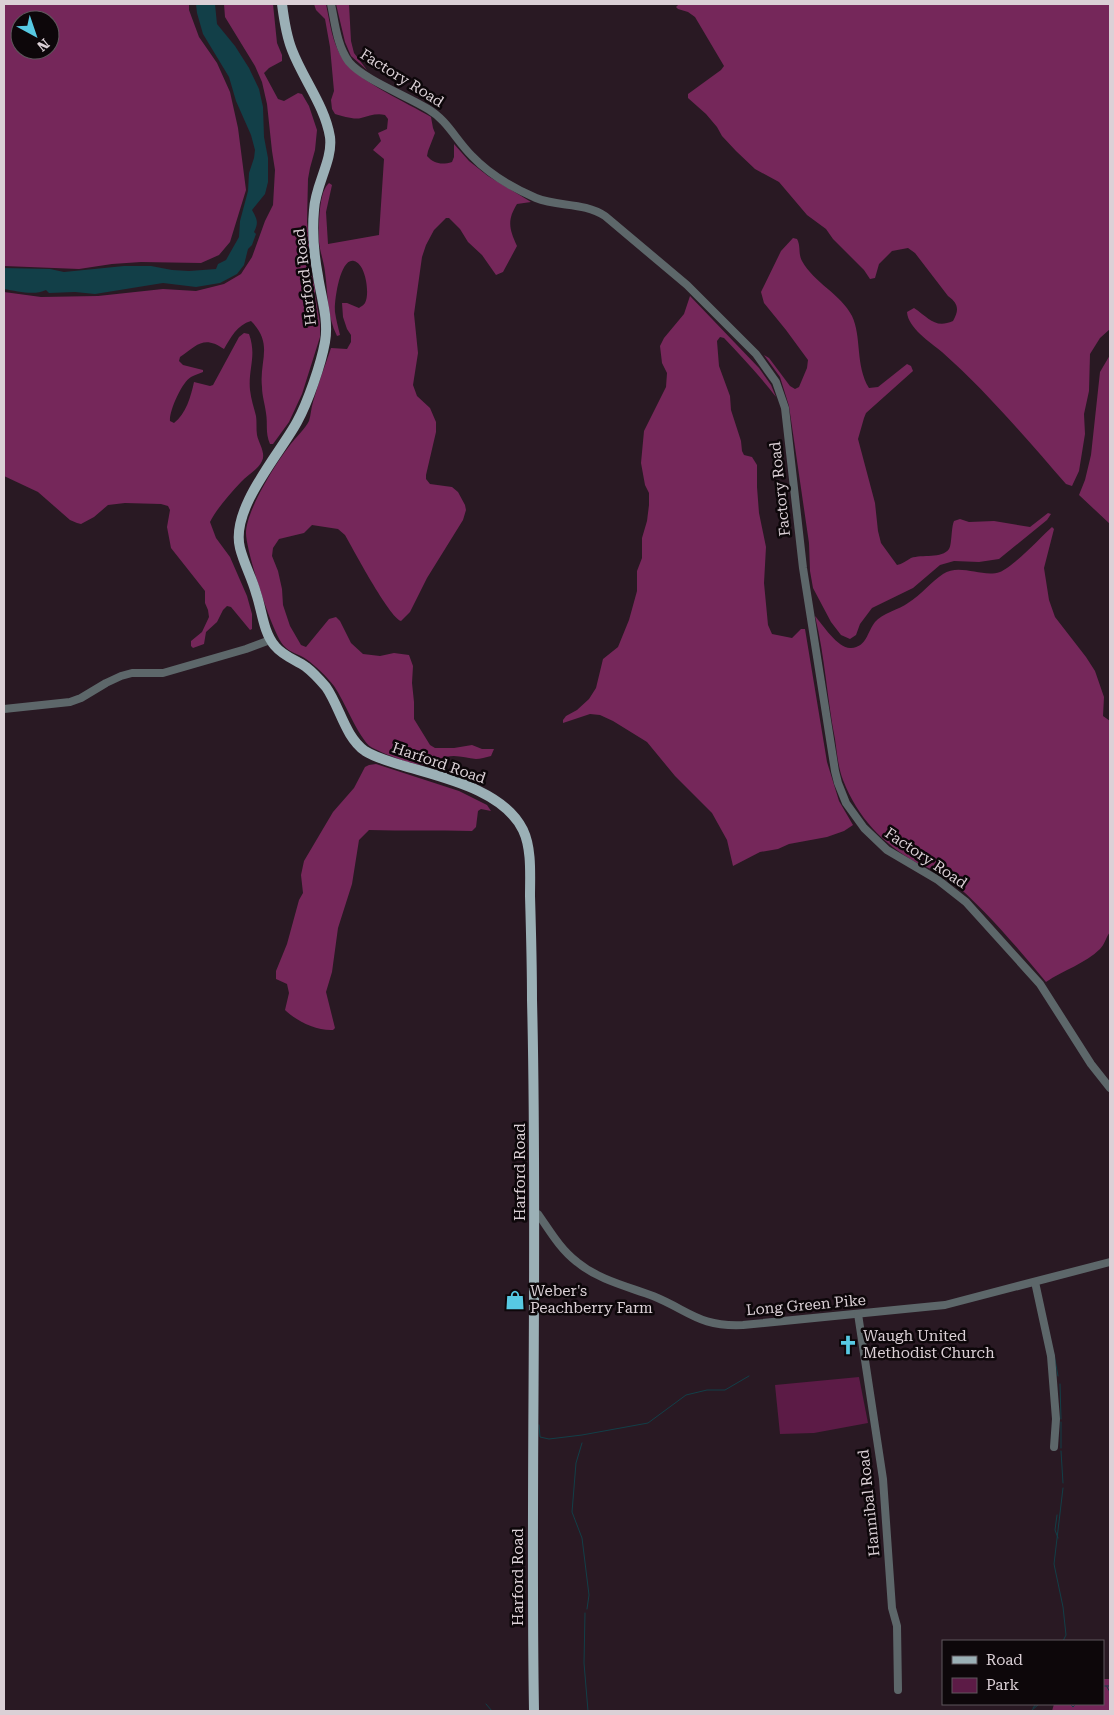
<svg xmlns="http://www.w3.org/2000/svg" width="1114" height="1715" font-family="'Roboto Serif',serif">
<style>
.green{fill:#5c1b46}
.forest{fill:#75275a;fill-rule:evenodd}
.water{fill:#123f48}
.lines{fill:none;stroke-linecap:round;stroke-linejoin:round}
.stream{stroke:#123f48;stroke-width:1}
.minor{stroke:#5d676a;stroke-width:8}
.major{stroke:#9bb0b6;stroke-width:10}
.labels{text-anchor:middle;stroke-width:5;stroke-linejoin:round;paint-order:stroke}
.street-label{font-size:15px;fill:#dbd0d6;stroke:#0d070a}
.poi-label{font-size:15px;fill:#dbd0d6;stroke:#0d070a;text-anchor:start}
</style>
<rect width="100%" height="100%" fill="#291923"/>
<!-- green -->
<path class="green" d="M 859,1377 L 868,1423 L 814,1433 L 780,1434 L 775,1385 Z"/>
<!-- forest -->
<g class="forest">
<path d="M 4,4 L 189,4 L 189,10 L 199,37 L 217,63 L 230,92 L 238,128 L 246,190 L 230,242 L 219,255 L 201,263 L 141,262 L 112,264 L 79,269 L 4,266 ZM 20,20 L 50,20 L 50,50 L 20,50 Z"/>
<path d="M 224,4 L 273,4 L 277,43 L 282,55 L 282,61 L 269,68 L 264,73 L 278,99 L 284,101 L 298,93 L 302,94 L 309,106 L 317,130 L 315,150 L 310,168 L 308,179 L 307,222 L 309,240 L 308,259 L 315,289 L 315,295 L 320,323 L 320,337 L 302,394 L 289,422 L 273,444 L 270,444 C 265,432 268,425 266,413 C 265,404 262,396 262,387 C 259,361 274,344 251,321 C 237,325 231,337 224,349 C 204,335 197,345 180,357 L 179,361 L 183,365 L 203,370 L 203,372 C 199,374 194,375 191,377 C 182,382 169,411 170,421 L 174,423 C 186,414 191,396 194,382 L 210,386 L 213,385 L 239,337 L 244,333 L 249,334 C 257,356 248,369 250,390 C 251,399 254,408 256,416 C 257,423 256,429 257,435 C 259,444 266,453 262,461 C 258,470 247,475 241,482 C 230,494 217,508 210,522 L 216,538 L 230,557 L 247,596 L 252,614 L 252,629 L 250,630 L 231,607 L 227,606 L 223,610 L 217,622 L 206,632 L 204,644 L 193,648 L 191,646 L 191,641 L 202,632 L 209,617 L 208,610 L 205,603 L 205,591 L 171,548 L 167,527 L 170,510 L 168,506 L 161,504 L 125,503 L 108,505 L 94,517 L 81,524 L 77,523 L 70,520 L 38,492 L 4,476 L 4,292 L 41,297 L 98,296 L 163,289 L 196,291 L 224,284 L 241,274 L 252,257 L 265,221 L 273,205 L 275,170 L 272,151 L 267,104 L 262,82 L 255,66 L 225,17 Z"/>
<path d="M 314,4 L 326,4 C 330,23 332,43 343,59 C 357,81 408,103 431,117 L 433,128 L 435,133 L 428,151 L 427,156 C 434,164 442,165 452,162 L 454,157 L 454,144 L 469,161 L 488,176 L 531,202 L 517,204 C 507,220 509,229 517,246 L 503,272 L 496,275 L 482,255 L 468,242 L 460,229 L 449,218 L 446,218 L 434,230 L 426,245 L 422,257 L 414,314 L 418,353 L 413,385 L 417,396 L 430,408 L 436,422 L 436,432 L 426,475 L 426,479 L 430,484 L 452,487 L 458,492 L 465,505 L 466,510 L 463,520 L 427,578 L 410,612 L 401,621 C 389,617 353,549 345,535 L 338,529 L 312,525 L 304,533 L 279,539 L 273,548 L 272,556 L 278,571 L 282,589 L 283,605 L 290,626 L 301,645 L 306,647 L 329,619 L 336,617 L 340,621 L 351,643 L 363,654 L 380,656 L 394,653 L 409,655 L 413,666 L 412,683 L 414,702 L 414,719 L 430,745 L 435,748 L 454,748 L 472,745 L 482,749 L 494,749 L 491,756 C 486,757 480,759 476,759 C 466,758 456,754 446,757 C 438,758 433,765 425,765 C 413,766 382,753 371,747 C 359,739 344,700 334,686 C 327,677 316,666 306,659 C 299,654 290,653 284,646 C 273,636 245,548 246,532 C 247,509 276,463 290,445 C 296,437 305,429 309,421 C 311,415 311,408 313,402 C 318,384 325,366 331,348 L 347,349 L 351,342 L 351,335 L 347,329 L 343,317 L 342,303 L 347,303 L 359,308 C 360,307 364,305 365,303 C 370,294 366,264 354,261 C 340,257 334,302 335,312 C 336,319 338,327 340,335 L 337,336 C 327,316 328,294 325,272 C 324,262 320,252 319,242 C 319,228 318,192 329,183 L 332,185 L 326,212 L 328,244 L 379,235 L 384,159 L 373,150 L 381,141 L 378,133 L 387,129 L 388,119 L 385,115 C 376,113 369,116 361,118 C 354,120 343,116 335,114 L 332,109 L 331,100 L 334,91 L 330,47 L 325,19 L 316,10 Z"/>
<path d="M 336,4 L 349,4 L 351,41 L 354,53 L 367,70 L 351,56 L 345,42 Z"/>
<path d="M 679,4 L 1110,4 L 1110,329 L 1100,338 L 1090,354 L 1089,391 L 1084,414 L 1085,434 L 1079,471 L 1072,486 L 1066,484 C 1027,439 986,391 942,352 C 930,342 908,328 907,312 L 914,308 C 929,318 935,329 953,321 C 959,310 959,304 948,296 L 915,253 L 908,248 L 892,251 L 879,264 L 875,278 L 870,279 L 864,270 L 833,239 L 826,229 L 807,215 L 779,182 L 755,169 L 736,151 L 722,136 L 717,127 L 706,114 L 688,98 L 688,94 L 721,70 L 724,66 L 695,17 L 688,12 L 678,9 L 676,7 Z"/>
<path d="M 793,238 L 797,239 C 801,246 798,254 802,261 C 814,283 841,294 852,316 C 862,337 855,365 869,388 L 878,387 L 907,364 L 911,366 L 913,371 L 866,413 L 864,418 L 858,439 L 875,503 L 878,531 L 881,543 L 897,565 C 902,564 906,561 911,558 C 922,554 942,559 949,549 C 952,545 951,528 954,521 L 960,519 L 969,522 L 994,521 L 1030,527 L 1048,513 L 1051,514 L 1047,520 L 999,559 L 979,562 L 954,561 L 940,565 L 913,588 L 872,608 L 860,624 L 856,635 L 850,639 L 841,635 L 831,622 L 813,588 L 810,571 L 809,543 L 789,406 L 780,377 L 764,355 L 769,358 L 790,386 L 795,389 L 799,387 L 807,368 L 808,360 L 786,330 L 764,303 L 761,292 L 781,251 Z"/>
<path d="M 690,296 L 759,368 L 771,385 L 776,397 C 760,376 742,357 724,338 L 720,337 L 717,341 L 719,366 L 730,396 L 731,410 L 741,441 L 742,451 L 744,455 L 752,457 L 757,465 L 757,487 L 759,513 L 766,547 L 764,583 L 768,625 L 772,634 L 792,638 L 801,629 L 805,629 L 827,762 L 839,801 L 853,825 L 844,831 L 827,837 L 789,844 L 778,849 L 760,852 L 733,866 L 727,840 L 712,813 L 675,776 L 647,742 L 613,721 L 600,715 L 590,714 L 563,723 L 563,720 L 566,716 L 577,710 L 589,699 L 596,688 L 603,659 L 618,647 L 629,620 L 637,591 L 637,571 L 642,558 L 642,538 L 647,521 L 649,505 L 649,493 L 645,485 L 641,463 L 644,431 L 666,387 L 667,373 L 662,363 L 660,346 L 664,338 L 684,314 Z"/>
<path d="M 1110,355 L 1110,524 L 1079,495 L 1085,480 L 1091,455 L 1100,372 Z"/>
<path d="M 1052,527 L 1054,529 L 1044,568 L 1049,600 L 1055,617 L 1086,657 L 1095,671 L 1104,697 L 1103,716 L 1110,721 L 1110,932 C 1106,937 1105,944 1100,949 C 1085,964 1063,970 1046,982 C 1016,946 984,908 948,878 C 939,871 927,868 917,863 C 882,843 858,818 843,780 C 838,767 837,753 835,739 C 827,698 825,657 815,616 C 823,625 838,649 851,648 C 867,647 867,632 875,622 C 881,614 900,609 908,603 C 921,595 931,582 943,574 C 960,563 982,578 1000,572 C 1013,567 1041,537 1052,527 Z"/>
<path d="M 376,764 L 459,791 L 487,805 L 491,811 L 481,809 L 478,811 L 476,827 L 472,831 C 437,830 403,831 369,830 L 359,840 L 352,884 L 338,928 L 332,972 L 326,992 L 335,1028 L 333,1030 C 317,1031 296,1021 285,1010 L 289,993 L 287,984 L 276,979 L 276,971 L 287,944 L 299,900 L 303,893 L 301,875 L 304,861 L 333,812 L 354,788 L 365,767 L 369,765 Z"/>
<path d="M 1103,1679 L 1110,1679 L 1110,1711 L 1052,1711 L 1054,1704 L 1103,1704 Z"/>
</g>
<!-- water -->
<path class="water" d="M 196,4 L 215,4 L 217,24 L 235,46 L 249,68 L 259,89 L 263,107 L 264,137 L 268,158 L 268,182 L 265,194 L 252,210 C 257,219 259,222 254,232 L 256,234 L 252,245 L 248,249 L 244,265 L 237,274 L 220,283 L 196,287 L 163,283 L 95,294 L 75,292 L 49,293 L 46,290 C 34,296 17,291 4,289 L 4,268 L 50,269 L 64,272 L 124,266 L 151,266 L 172,270 L 189,271 L 216,269 L 218,264 L 226,260 L 239,237 L 240,221 L 248,191 L 249,173 L 254,158 L 255,150 L 251,135 L 236,101 L 229,77 L 203,34 L 197,13 Z"/>
<g class="lines">
<!-- stream -->
<g class="stream">
<path d="M 1054,1354 L 1058,1376"/>
<path d="M 1060,1384 L 1061,1419"/>
<path d="M 539,1425 L 540,1437 L 549,1439 L 582,1435 L 648,1423 L 686,1395 L 707,1390 L 725,1390 L 749,1376"/>
<path d="M 582,1443 L 576,1463 L 572,1512 L 582,1538 L 589,1595 L 587,1609"/>
<path d="M 1061,1448 L 1061,1422"/>
<path d="M 1061,1451 L 1063,1483"/>
<path d="M 1057,1515 L 1055,1530 L 1058,1538"/>
<path d="M 585,1613 L 584,1663 L 588,1711"/>
<path d="M 1063,1641 L 1066,1635 L 1063,1607 L 1054,1564 L 1063,1488"/>
<path d="M 1103,1686 L 1110,1686"/>
<path d="M 1107,1687 L 1110,1692"/>
<path d="M 486,1704 L 492,1711"/>
<path d="M 1070,1704 L 1073,1707 L 1076,1704"/>
<path d="M 1033,1708 L 1036,1704"/>
<path d="M 1031,1711 L 1039,1704"/>
</g>
<!-- minor -->
<g class="minor">
<path d="M 331,4 C 335,23 337,46 349,62 C 363,79 407,96 428,109 C 447,120 456,140 472,156 C 489,174 513,188 536,198 C 558,207 584,202 605,216 L 687,285 L 756,354 L 776,382 L 785,408 L 803,568 L 835,771 L 838,783 L 846,803 L 864,828 L 887,850 L 938,880 L 966,902 L 1040,984 L 1091,1064 L 1110,1088"/>
<path d="M 4,709 L 70,702 L 81,698 L 106,683 L 121,676 L 132,673 L 163,673 L 246,649 L 270,640"/>
<path d="M 535,1214 L 538,1214 C 550,1231 560,1249 577,1262 C 599,1280 626,1286 653,1296 C 690,1311 699,1327 743,1325 L 945,1305 L 1110,1262"/>
<path d="M 1035,1282 L 1051,1356 L 1056,1419 L 1054,1447"/>
<path d="M 858,1314 L 883,1479 L 892,1608 L 897,1626 L 898,1690"/>
</g>
<!-- major -->
<path class="major" d="M 282,4 C 284,20 286,35 292,50 C 303,79 325,106 330,137 C 333,161 315,185 314,210 C 312,232 314,255 318,276 C 321,297 329,320 325,342 C 321,364 308,402 297,422 C 279,455 230,509 240,548 C 244,564 252,578 256,593 C 262,610 263,632 275,646 C 283,656 296,660 306,667 C 314,673 320,680 326,687 C 340,707 345,737 365,751 C 376,758 389,761 401,765 C 440,777 503,789 523,830 C 532,849 530,875 530,896 C 531,930 532,965 532,1000 C 538,1237 530,1474 534,1711"/>
</g>
<!-- icons -->
<defs>
<symbol id="shop-bare" viewBox="-9 -9 18 18"><path d="M-5-2.5h2.3a2.7 3.5 0 0 1 5.4 0H5L5.5 6h-11ZM-1.5-2.5h3a1.5 2.3 0 0 0-3 0Z" fill="#57c9e3" stroke="#0d070a" stroke-width="2.5" paint-order="stroke"/></symbol>
<symbol id="church-bare" viewBox="-9 -9 18 18"><path d="M-1.2-6h2.4v3.5h3.3v2.4h-3.3V6h-2.4V-.1h-3.3v-2.4h3.3Z" fill="#57c9e3" stroke="#0d070a" stroke-width="2.5" paint-order="stroke"/></symbol>
</defs>
<g fill-rule="evenodd">
<use href="#shop-bare" x="501" y="1286" width="28" height="28"/>
<use href="#church-bare" x="834" y="1331" width="28" height="28"/>
</g>
<g class="labels">
<!-- street labels -->
<g class="street-label">
<text transform="translate(402 78) rotate(32)" y="5">Factory Road</text>
<text transform="translate(305 277) rotate(-97)" y="5">Harford Road</text>
<text transform="translate(780 489) rotate(-96)" y="5">Factory Road</text>
<text transform="translate(439 763) rotate(19)" y="5">Harford Road</text>
<text transform="translate(926 858) rotate(34)" y="5">Factory Road</text>
<text transform="translate(520 1172) rotate(-90)" y="5">Harford Road</text>
<text transform="translate(806 1305) rotate(-5)" y="5">Long Green Pike</text>
<text transform="translate(869 1503) rotate(-96)" y="5">Hannibal Road</text>
<text transform="translate(518 1577) rotate(-90)" y="5">Harford Road</text>
</g>
<!-- poi labels -->
<g class="poi-label">
<text x="530" y="1296">Weber's<tspan x="530" dy="17">Peachberry Farm</tspan></text>
<text x="863" y="1341">Waugh United<tspan x="863" dy="17">Methodist Church</tspan></text>
</g>
</g>
<!-- border -->
<rect width="1114" height="1715" fill="none" stroke="#dbd0d6" stroke-width="10"/>
<!-- legend -->
<rect x="942" y="1640" width="162" height="65" fill="#0d070a" stroke="#5f575c"/>
<rect x="952" y="1656" width="25" height="8" fill="#9bb0b6" stroke="#5f575c"/>
<text x="986" y="1665" font-size="15" fill="#dbd0d6">Road</text>
<rect x="952" y="1678" width="25" height="15" fill="#5c1b46" stroke="#5f575c"/>
<text x="986" y="1690" font-size="15" fill="#dbd0d6">Park</text>
<!-- north arrow -->
<g transform="translate(35 35) rotate(140)"><circle r="24" fill="#0d070a" stroke="#5f575c"/>
<path d="M0-4L9 19L0 12L-9 19Z" fill="#57c9e3"/>
<text y="-8" font-size="14" font-weight="bold" text-anchor="middle" fill="#dbd0d6">N</text>
</g>
</svg>
